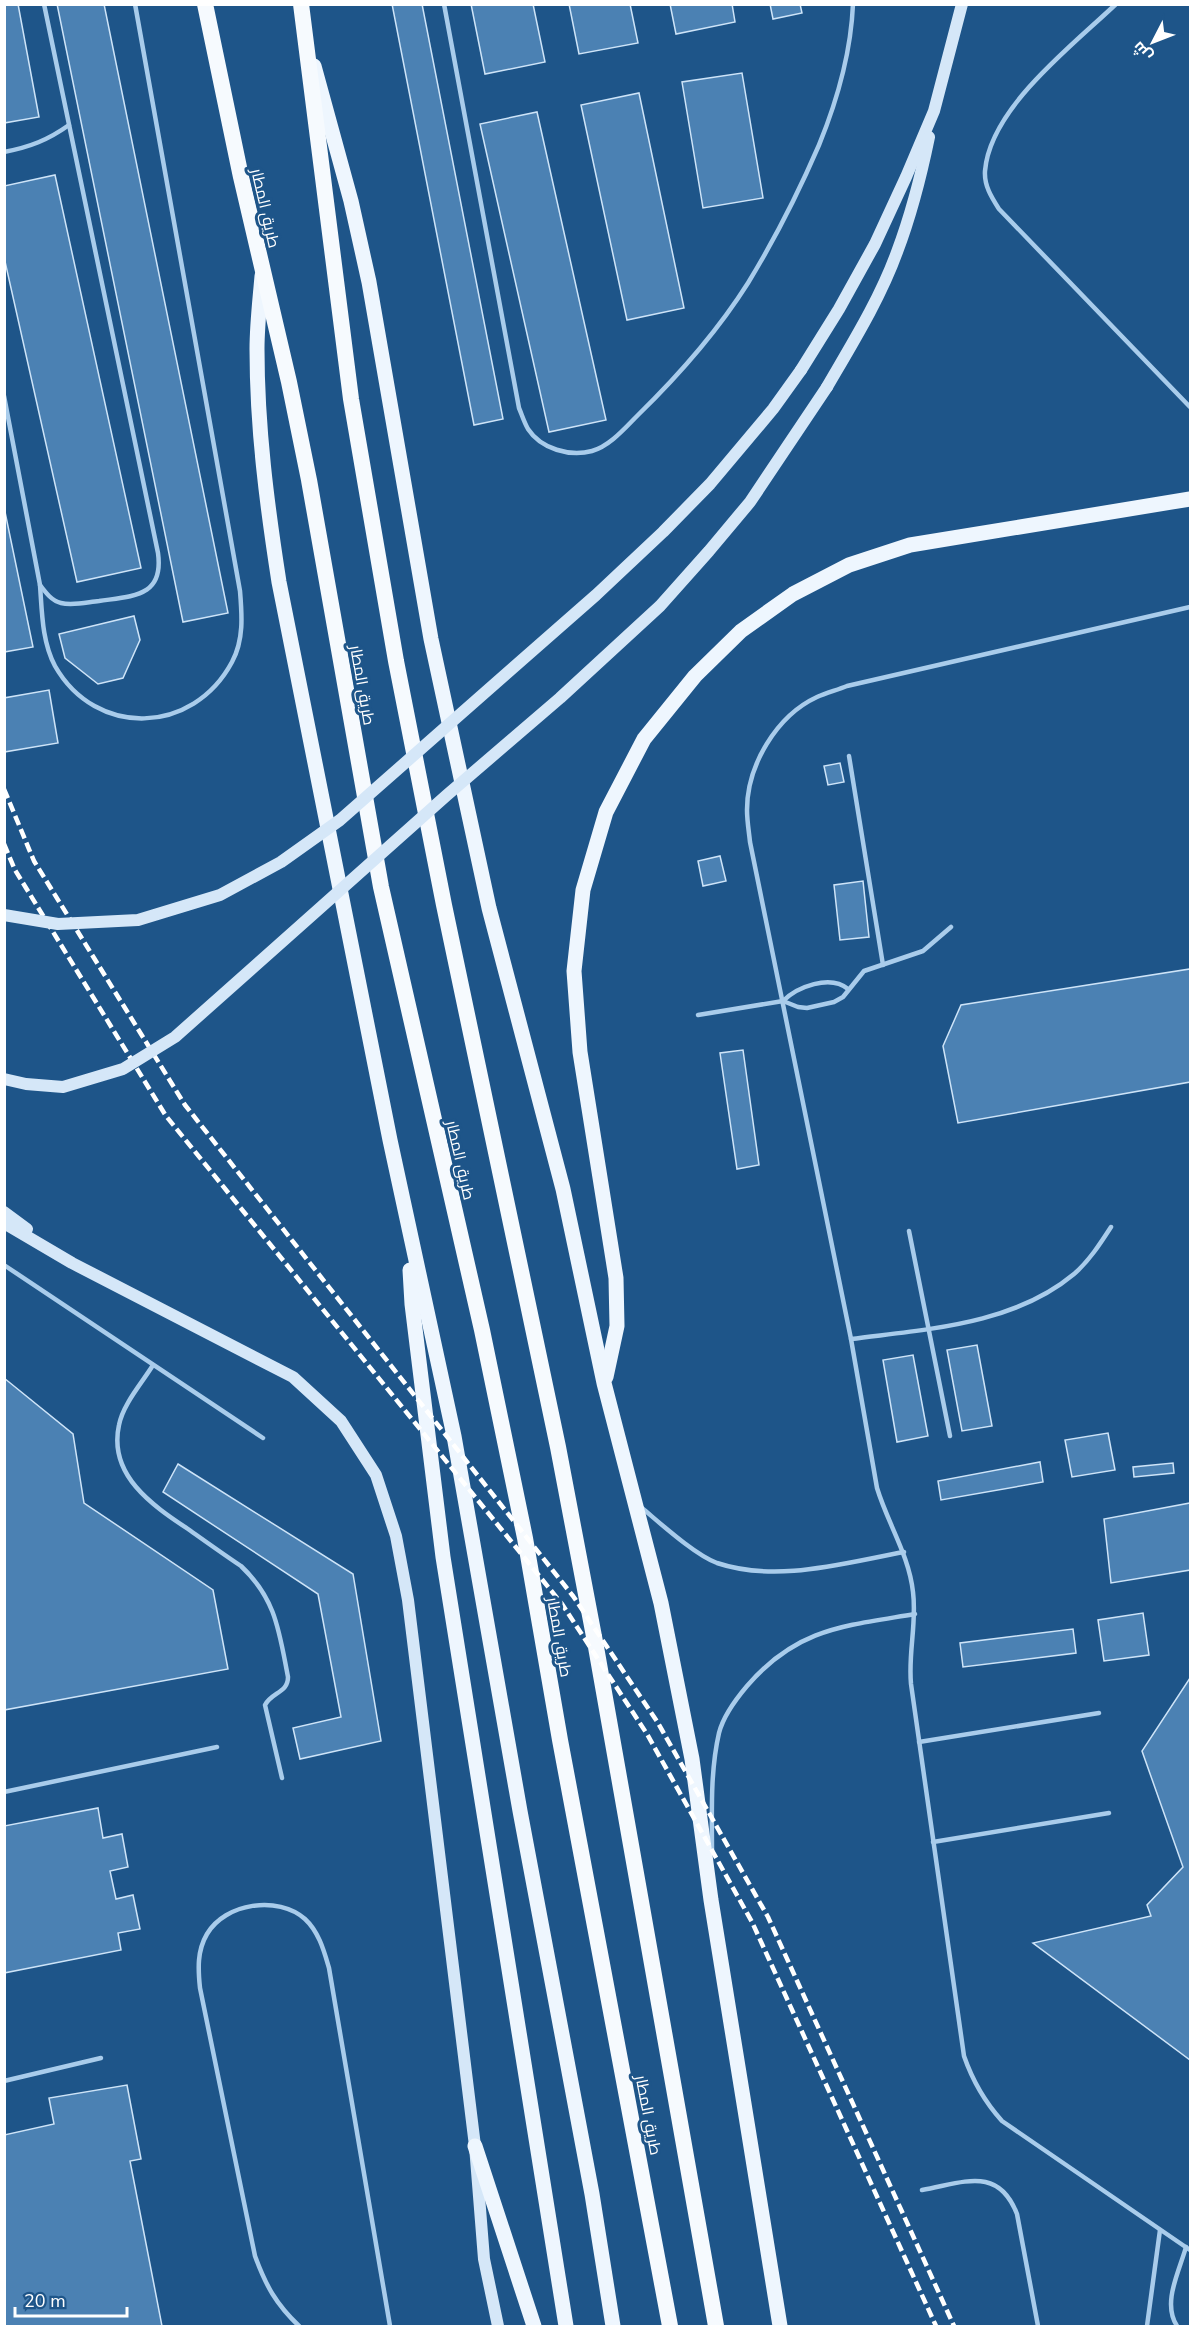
<svg xmlns="http://www.w3.org/2000/svg" width="1195" height="2331" font-family="'Nunito Sans',Cairo,sans-serif">
<style>
.building{fill:#4b81b3;stroke:#cee4f8;stroke-width:1.5}
.lines{fill:none;stroke-linecap:round;stroke-linejoin:round}
.service{stroke:#a9cceb;stroke-width:4.5}
.secondary{stroke:#d5e7f8;stroke-width:12}
.primary{stroke:#eef6fe;stroke-width:15}
.trunk{stroke:#f6fafe;stroke-width:16}
.rail{stroke:#fff;stroke-width:4.5;stroke-dasharray:10 4.5;stroke-linecap:butt}
.secondary-bridge{stroke:#d5e7f8;stroke-width:12}
.labels{text-anchor:middle;stroke-width:6;stroke-linejoin:round;paint-order:stroke}
.street-label{font-size:16px;fill:#fff;stroke:#1e5589}
</style>
<rect width="100%" height="100%" fill="#1e5589"/>
<!-- building -->
<g class="building">
<path d="M 4,4 L 18,4 L 39,117 L 4,123 Z"/>
<path d="M 57,4 L 104,4 L 228,613 L 183,622 Z"/>
<path d="M 392,4 L 422,4 L 503,419 L 474,425 Z"/>
<path d="M 471,4 L 533,4 L 545,62 L 485,74 Z"/>
<path d="M 569,4 L 630,4 L 638,43 L 579,54 Z"/>
<path d="M 670,4 L 732,4 L 735,22 L 676,34 Z"/>
<path d="M 770,4 L 800,4 L 802,13 L 773,19 Z"/>
<path d="M 742,73 L 763,198 L 703,208 L 682,82 Z"/>
<path d="M 639,93 L 684,308 L 627,320 L 581,105 Z"/>
<path d="M 537,112 L 606,420 L 549,432 L 480,124 Z"/>
<path d="M 55,175 L 141,568 L 77,582 L 4,257 L 4,186 Z"/>
<path d="M 4,507 L 33,647 L 4,652 Z"/>
<path d="M 134,616 L 140,640 L 123,678 L 98,684 L 65,658 L 59,634 Z"/>
<path d="M 49,690 L 58,743 L 4,752 L 4,698 Z"/>
<path d="M 840,763 L 844,782 L 828,785 L 824,766 Z"/>
<path d="M 720,856 L 726,881 L 703,886 L 698,861 Z"/>
<path d="M 863,881 L 869,937 L 840,940 L 834,885 Z"/>
<path d="M 1190,969 L 1190,1082 L 958,1123 L 943,1046 L 961,1005 Z"/>
<path d="M 743,1050 L 759,1165 L 737,1169 L 720,1053 Z"/>
<path d="M 977,1345 L 992,1426 L 962,1431 L 947,1350 Z"/>
<path d="M 913,1355 L 928,1436 L 897,1442 L 883,1360 Z"/>
<path d="M 4,1378 L 73,1434 L 84,1503 L 213,1590 L 228,1669 L 4,1710 Z"/>
<path d="M 1108,1433 L 1115,1470 L 1072,1477 L 1065,1440 Z"/>
<path d="M 1040,1462 L 1043,1482 L 941,1500 L 938,1481 Z"/>
<path d="M 1173,1463 L 1174,1473 L 1134,1477 L 1133,1467 Z"/>
<path d="M 178,1464 L 353,1574 L 381,1741 L 300,1759 L 293,1728 L 341,1717 L 318,1594 L 163,1492 Z"/>
<path d="M 1190,1503 L 1190,1570 L 1111,1583 L 1104,1519 Z"/>
<path d="M 1143,1613 L 1149,1655 L 1104,1661 L 1098,1620 Z"/>
<path d="M 1073,1629 L 1076,1653 L 963,1667 L 960,1643 Z"/>
<path d="M 1190,1678 L 1190,2060 L 1033,1943 L 1151,1916 L 1147,1905 L 1183,1867 L 1142,1751 Z"/>
<path d="M 98,1808 L 103,1838 L 122,1834 L 128,1867 L 110,1871 L 116,1899 L 133,1895 L 140,1929 L 118,1933 L 121,1950 L 4,1973 L 4,1826 Z"/>
<path d="M 127,2085 L 141,2159 L 130,2161 L 162,2326 L 4,2326 L 4,2135 L 54,2124 L 49,2098 Z"/>
</g>
<g class="lines">
<!-- service -->
<g class="service">
<path d="M 444,4 L 519,408 C 522,415 524,422 528,429 C 541,449 570,457 592,451 C 610,446 625,428 638,415 C 680,374 717,332 748,283 C 773,242 800,189 819,145 C 837,101 851,52 853,4"/>
<path d="M 1116,4 C 1072,46 990,108 985,171 C 984,186 992,198 999,209 L 1190,407"/>
<path d="M 4,152 C 30,147 48,140 69,125"/>
<path d="M 4,396 L 40,585 C 46,593 52,601 61,603 C 73,606 88,602 99,601 C 133,596 164,597 158,553 L 44,4"/>
<path d="M 40,585 C 42,612 42,642 55,666 C 96,738 193,735 232,662 C 244,640 242,615 240,591 L 135,4"/>
<path d="M 1190,607 L 847,686 C 837,690 826,693 817,697 C 776,716 747,766 747,810 C 747,821 749,832 750,842 L 851,1339 L 877,1488 C 888,1524 909,1555 913,1592 C 917,1623 908,1653 911,1684 L 964,2056 C 973,2082 984,2101 1002,2121 L 1190,2250"/>
<path d="M 849,756 L 883,965"/>
<path d="M 783,1001 C 797,987 830,974 848,989"/>
<path d="M 698,1015 L 783,1001 L 798,1007 L 807,1008 L 834,1002 L 843,997 L 864,971 L 923,951 L 951,927"/>
<path d="M 909,1231 L 950,1436"/>
<path d="M 4,1265 L 263,1438"/>
<path d="M 851,1339 C 927,1329 1013,1325 1074,1274 C 1089,1261 1100,1244 1111,1227"/>
<path d="M 153,1365 C 142,1383 123,1404 119,1425 C 108,1475 152,1505 188,1529 C 205,1541 223,1554 241,1566 C 276,1599 279,1631 288,1677 C 288,1693 272,1692 265,1705 L 282,1778"/>
<path d="M 642,1508 C 660,1523 695,1555 717,1563 C 777,1583 843,1563 904,1552"/>
<path d="M 919,1742 L 1099,1713"/>
<path d="M 4,1792 L 217,1747"/>
<path d="M 933,1842 L 1109,1813"/>
<path d="M 712,1853 C 712,1813 710,1772 719,1733 C 723,1717 736,1699 747,1686 C 797,1628 844,1626 915,1614"/>
<path d="M 4,2081 L 101,2058"/>
<path d="M 922,2190 C 963,2183 998,2165 1017,2214 L 1038,2326"/>
<path d="M 299,2326 C 276,2304 266,2286 255,2256 L 200,1988 C 198,1969 197,1951 207,1934 C 225,1903 278,1895 305,1919 C 319,1932 324,1951 329,1968 L 390,2326"/>
<path d="M 1147,2326 L 1160,2230"/>
<path d="M 1177,2326 C 1162,2303 1179,2272 1186,2247"/>
</g>
<!-- secondary -->
<g class="secondary">
<path d="M 801,370 L 839,309 L 875,244 L 906,177 L 934,111 L 962,4"/>
<path d="M 827,387 C 852,344 880,299 897,252 C 911,215 921,176 929,137"/>
<path d="M 4,1212 L 27,1229"/>
<path d="M 4,1223 L 72,1263 L 293,1377 L 341,1421 L 376,1475 L 396,1536 L 408,1600 L 475,2146 L 484,2259 L 498,2326"/>
</g>
<!-- primary -->
<g class="primary">
<path d="M 314,66 L 351,201 L 369,282 L 431,639 L 489,908 L 563,1189 L 604,1383 L 661,1603 L 692,1759 L 711,1900 L 780,2326"/>
<path d="M 262,276 C 260,300 257,325 257,349 C 257,428 267,505 279,582 L 390,1140 L 454,1436 L 520,1811 L 592,2194 L 613,2326"/>
<path d="M 410,1270 L 412,1304 L 443,1557 L 566,2326"/>
<path d="M 606,1377 L 617,1326 L 616,1278 L 580,1052 L 574,971 L 583,890 L 606,812 L 644,739 L 695,676 L 741,631 L 793,594 L 849,565 L 910,545 L 1190,499"/>
<path d="M 475,2146 L 534,2326"/>
</g>
<!-- trunk -->
<g class="trunk">
<path d="M 205,4 L 241,177 L 289,382 L 309,480 L 381,887 L 482,1330 L 525,1538 L 560,1740 L 670,2326"/>
<path d="M 301,4 L 351,399 L 396,661 L 444,905 L 558,1447 L 596,1647 L 716,2326"/>
</g>
<!-- rail -->
<g class="rail">
<path d="M 4,789 L 34,861 L 185,1105 L 573,1596 L 658,1723 L 768,1917 L 954,2326"/>
<path d="M 4,844 L 15,870 L 166,1116 L 562,1604 L 647,1734 L 752,1922 L 936,2326"/>
</g>
<!-- secondary-bridge -->
<g class="secondary-bridge">
<path d="M 4,915 L 58,924 L 138,920 L 220,895 L 281,862 L 340,820 L 596,595 L 663,532 L 710,484 L 773,409 L 801,370"/>
<path d="M 4,1079 L 26,1084 L 63,1087 L 123,1069 L 175,1037 L 447,795 L 560,698 L 660,606 L 709,551 L 750,502 L 827,387"/>
</g>
</g>
<g class="labels">
<!-- street labels -->
<g class="street-label">
<text transform="translate(266 208) rotate(77)" y="6">طريق المطار</text>
<text transform="translate(363 685) rotate(80)" y="6">طريق المطار</text>
<text transform="translate(461 1160) rotate(77)" y="6">طريق المطار</text>
<text transform="translate(560 1637) rotate(80)" y="6">طريق المطار</text>
<text transform="translate(649 2115) rotate(79)" y="6">طريق المطار</text>
</g>
</g>
<!-- border -->
<rect width="1195" height="2331" fill="none" stroke="#ffffff" stroke-width="12"/>
<!-- north arrow -->
<g transform="translate(1153 42) rotate(228)" stroke="#1e5589" stroke-width="4.5" paint-order="stroke">
<path d="M0-4.5L10 22L0 15L-10 22Z" fill="#ffffff"/>
<text y="-9" font-size="16" font-weight="bold" text-anchor="middle" fill="#ffffff">ش</text>
</g>
<!-- scale -->
<path d="M15 2307v9h112v-9" fill="none" stroke="#ffffff" stroke-width="3"/>
<text x="24" y="2307" font-size="18" fill="#ffffff" stroke="#1e5589" stroke-width="4.5" paint-order="stroke">20 m</text>
</svg>
